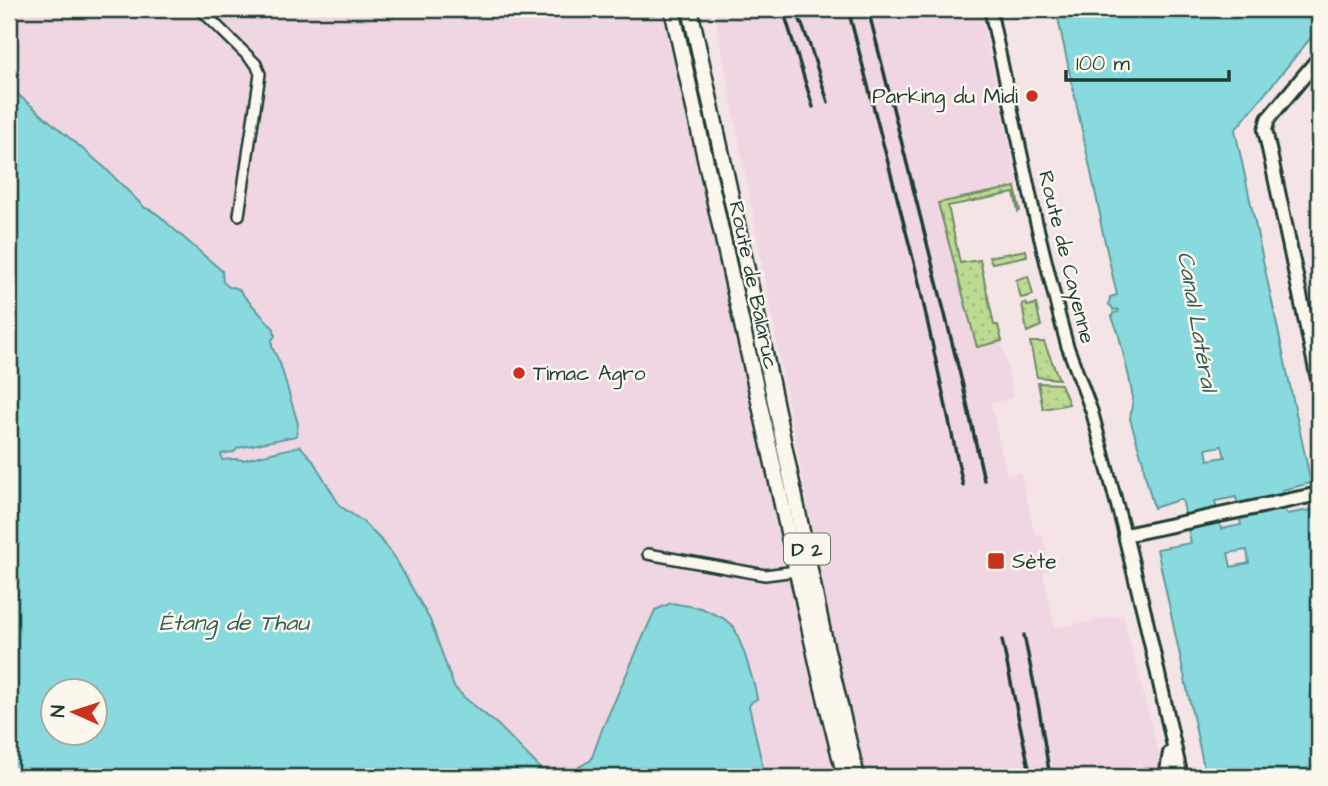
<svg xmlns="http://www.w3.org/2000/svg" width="1328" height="786" font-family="'Architects Daughter',sans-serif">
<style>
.built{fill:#f0d6e2}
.grass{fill:url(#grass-dots);stroke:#6e8c63;stroke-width:2}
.water{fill:#89dadf;stroke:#5f9b9b;stroke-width:2;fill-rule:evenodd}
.pier{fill:#f5e4e6}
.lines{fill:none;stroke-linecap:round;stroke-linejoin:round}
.minor-casing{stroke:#1f3d34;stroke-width:14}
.tertiary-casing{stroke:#1f3d34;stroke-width:16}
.secondary-casing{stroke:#1f3d34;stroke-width:18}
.primary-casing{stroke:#1f3d34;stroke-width:19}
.minor{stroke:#fbf7ec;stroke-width:9}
.tertiary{stroke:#fbf7ec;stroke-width:10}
.secondary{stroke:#fbf7ec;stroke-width:12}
.primary{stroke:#fbf7ec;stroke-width:14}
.rail{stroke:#1f3d34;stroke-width:3.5}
.poi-dot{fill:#c8321e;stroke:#fbf7ec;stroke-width:2.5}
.labels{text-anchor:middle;stroke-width:5;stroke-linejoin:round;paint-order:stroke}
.shield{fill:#fbf7ec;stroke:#61756b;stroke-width:2}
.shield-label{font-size:19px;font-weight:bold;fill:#1f3d34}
.poi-label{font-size:21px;fill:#1f3d34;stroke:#fbf7ec;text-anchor:start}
.street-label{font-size:21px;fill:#1f3d34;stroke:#fbf7ec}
.water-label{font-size:23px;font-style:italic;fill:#345c56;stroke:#fbf7ec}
</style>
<defs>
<pattern id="grass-dots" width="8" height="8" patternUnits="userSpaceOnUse" patternTransform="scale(1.75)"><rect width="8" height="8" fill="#bcda92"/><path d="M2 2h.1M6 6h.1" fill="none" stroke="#a1bc7e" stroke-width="1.8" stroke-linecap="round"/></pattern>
</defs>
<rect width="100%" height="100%" fill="#f5e4e6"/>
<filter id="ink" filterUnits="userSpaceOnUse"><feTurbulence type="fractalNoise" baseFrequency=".0143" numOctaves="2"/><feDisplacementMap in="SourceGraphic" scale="14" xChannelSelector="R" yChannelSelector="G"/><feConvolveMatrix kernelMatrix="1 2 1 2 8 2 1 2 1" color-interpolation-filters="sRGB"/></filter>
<g filter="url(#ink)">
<!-- built -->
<g class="built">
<path d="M 9,9 L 661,9 L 845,777 L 765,777 L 749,706 L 757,699 L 755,688 L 734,627 L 723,618 L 672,603 L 655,610 L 603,727 L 591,760 L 579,767 L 574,777 L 549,777 L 498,725 L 466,699 L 454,687 L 430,620 L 394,556 L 380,539 L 362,521 L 340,506 L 312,459 L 300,447 L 243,460 L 235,459 L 222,460 L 221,454 L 234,452 L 238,448 L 296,436 L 280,363 L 272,347 L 274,328 L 243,295 L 240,290 L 229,287 L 223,281 L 222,271 L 197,248 L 174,230 L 155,211 L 145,208 L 104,167 L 9,87 Z"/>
<path d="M 714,9 L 980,9 L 1018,186 L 939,203 L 977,347 L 1002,341 L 1014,398 L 991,403 L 1007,475 L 1021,473 L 1035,535 L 1042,534 L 1050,570 L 1043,572 L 1055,628 L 1123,615 L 1161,762 L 1162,777 L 865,777 L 832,634 Z"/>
</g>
<!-- grass -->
<g class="grass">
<path d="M 1015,187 L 1020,211 L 1018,212 L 1014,193 L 948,206 L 960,263 L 980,260 L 994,325 L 998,325 L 1002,341 L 977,347 L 938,203 Z"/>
<path d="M 1026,250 L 1027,256 L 992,263 L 989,257 Z"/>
<path d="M 1028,276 L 1033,295 L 1021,298 L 1016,280 Z"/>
<path d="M 1026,303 L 1027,306 L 1036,304 L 1041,326 L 1027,332 L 1022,304 Z"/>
<path d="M 1030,342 L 1044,342 L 1059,379 L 1037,377 Z"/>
<path d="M 1038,383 L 1061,384 L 1069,404 L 1043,409 Z"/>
</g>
<!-- water -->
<g class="water">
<path d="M 1056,9 L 1319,9 L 1319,28 L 1235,130 L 1311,483 L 1282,490 L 1286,514 L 1317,509 L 1319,521 L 1319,777 L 1206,777 L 1157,549 L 1191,543 L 1183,503 L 1182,500 L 1178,500 L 1154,508 L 1145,475 L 1143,462 L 1130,419 L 1133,398 L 1129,377 L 1118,332 L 1112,317 L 1113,313 L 1118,312 L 1119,310 L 1118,309 L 1113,310 L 1112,307 L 1109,305 L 1110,297 L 1117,295 L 1100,220 L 1101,219 ZM 1222,446 L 1225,457 L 1208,460 L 1206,449 ZM 1236,497 L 1241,525 L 1221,529 L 1215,501 ZM 1247,550 L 1249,563 L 1231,567 L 1228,553 Z"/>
<path d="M 9,87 L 104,167 L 145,208 C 159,212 165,222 176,231 C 192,245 207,258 222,271 L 223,282 L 229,287 C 236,287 239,288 243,295 L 274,329 L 275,336 L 272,340 L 272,347 L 280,363 L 298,424 L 296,436 L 238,448 L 234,452 L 221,454 L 222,460 L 235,459 L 243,460 L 300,446 L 312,459 L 340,506 L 362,521 L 380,539 L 394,556 L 430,620 L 454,687 L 466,699 L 498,725 L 549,777 L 9,777 ZM 52,692 L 94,692 L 94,734 L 52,734 Z"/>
<path d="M 671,603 L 701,608 L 723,618 L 734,627 L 745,655 L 755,688 L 757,699 L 752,702 L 749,706 L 765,777 L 574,777 L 579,767 L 591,760 L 603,727 L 655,610 Z"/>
</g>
<!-- pier -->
<path class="pier" d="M 1283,494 L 1286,511 L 1237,520 L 1234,504 Z"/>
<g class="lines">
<defs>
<g id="minor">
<path d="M 200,9 L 256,64 L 260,74 L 239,215"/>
<path d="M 648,554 L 765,575 L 796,571"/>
</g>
<path id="tertiary" d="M 990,9 L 1035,217 L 1059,315 L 1067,345 L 1092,412 L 1125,535"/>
<g id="secondary">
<path d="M 1319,58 L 1268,119 L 1265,130 L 1319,384"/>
<path d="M 1166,777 L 1170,753"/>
<path d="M 1181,777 L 1145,616 L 1125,535 L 1319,494"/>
</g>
<g id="primary">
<path d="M 672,9 L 822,685 L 845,777"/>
<path d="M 690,9 L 758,320 L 825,642 L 857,777"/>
</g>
</defs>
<!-- minor casing -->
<use href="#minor" class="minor-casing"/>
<!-- tertiary casing -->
<use href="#tertiary" class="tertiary-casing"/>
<!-- secondary casing -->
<use href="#secondary" class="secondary-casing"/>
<!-- primary casing -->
<use href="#primary" class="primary-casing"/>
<!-- minor -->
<use href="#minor" class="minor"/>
<!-- tertiary -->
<use href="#tertiary" class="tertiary"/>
<!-- secondary -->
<use href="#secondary" class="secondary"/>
<!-- primary -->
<use href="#primary" class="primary"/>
<!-- rail -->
<g class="rail">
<path d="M 783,9 L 813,107"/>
<path d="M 796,9 L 810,46 L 828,102"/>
<path d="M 848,9 L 917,274 L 963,485"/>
<path d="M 868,9 L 963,386 L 984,480"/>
<path d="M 1024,635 L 1039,709 L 1050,777"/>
<path d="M 1002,640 L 1031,777"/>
</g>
</g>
</g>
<!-- markers -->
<g class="poi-dot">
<circle cx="1032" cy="96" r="7"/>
<circle cx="519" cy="373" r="7"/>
<rect x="987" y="552" width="18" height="18" rx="3.5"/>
</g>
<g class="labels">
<!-- shield labels -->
<rect class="shield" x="784" y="533.5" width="46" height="31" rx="5"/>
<g class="shield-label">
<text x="807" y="556">D 2</text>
</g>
<!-- poi labels -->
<g class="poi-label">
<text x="1018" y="103" text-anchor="end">Parking du Midi</text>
<text x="533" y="380">Timac Agro</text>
<text x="1012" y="568">Sète</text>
</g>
<!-- street labels -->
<g class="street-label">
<text transform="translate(1067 257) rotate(76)" y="7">Route de Cayenne</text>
<text transform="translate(754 285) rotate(78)" y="7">Route de Balaruc</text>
</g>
<!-- water labels -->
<g class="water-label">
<text transform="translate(1198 321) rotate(80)" y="8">Canal Latéral</text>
<text x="234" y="630">Étang de Thau</text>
</g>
</g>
<!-- margin -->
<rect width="1328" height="786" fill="none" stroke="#fbf7ec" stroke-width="35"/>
<rect x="18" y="18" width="1293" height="751" fill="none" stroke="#1f3d34" stroke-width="2.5" filter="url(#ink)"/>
<!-- north arrow -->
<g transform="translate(74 712) rotate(273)"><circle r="33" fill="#fbf7ec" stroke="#a3ada2" stroke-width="2"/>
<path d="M0-5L12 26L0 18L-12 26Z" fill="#c8321e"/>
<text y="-10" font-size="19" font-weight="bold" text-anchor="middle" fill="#1f3d34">N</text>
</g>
<!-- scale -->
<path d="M1066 70v10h163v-10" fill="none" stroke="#1f3d34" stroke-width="3.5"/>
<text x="1076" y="70" font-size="21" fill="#1f3d34" stroke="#fbf7ec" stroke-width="5" paint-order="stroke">100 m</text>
</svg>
